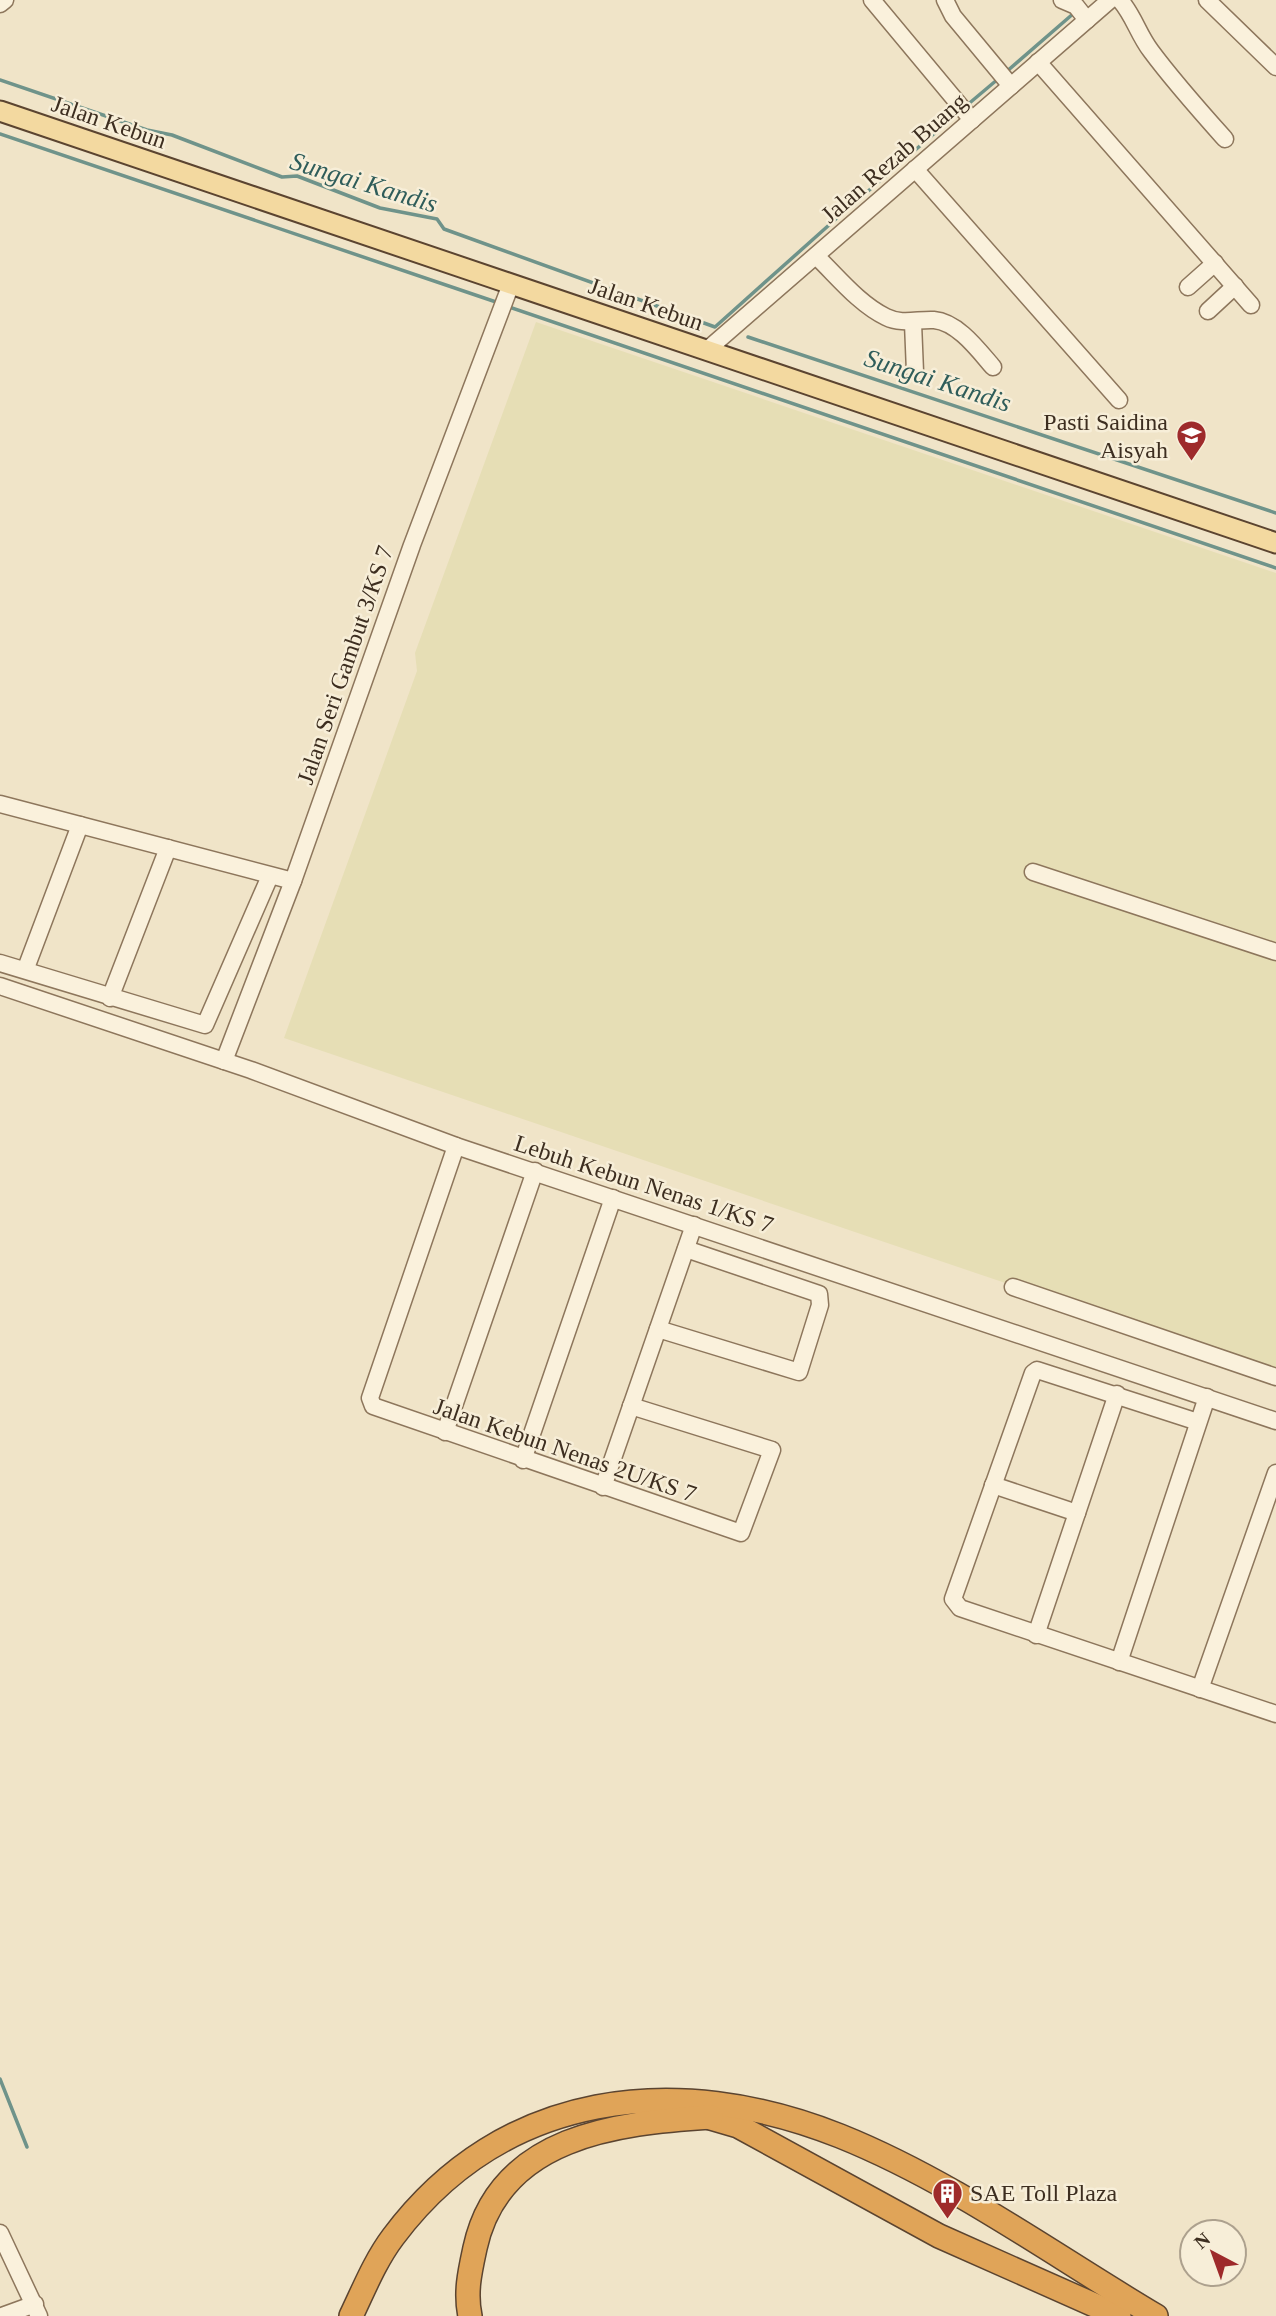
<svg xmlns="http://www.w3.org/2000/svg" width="1276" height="2316" font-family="Georgia,serif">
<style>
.farmland{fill:#e6deb5}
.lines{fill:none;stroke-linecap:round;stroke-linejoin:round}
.stream{stroke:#6f938a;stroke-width:3.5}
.minor-casing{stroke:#8d765c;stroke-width:19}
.major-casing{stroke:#5b4430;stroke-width:23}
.highway-casing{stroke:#5b4430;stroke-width:26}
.minor{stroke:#faf1dc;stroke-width:16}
.major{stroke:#f3d9a0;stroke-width:19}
.highway{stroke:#e0a458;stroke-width:23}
.labels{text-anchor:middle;stroke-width:5;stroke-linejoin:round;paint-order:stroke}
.street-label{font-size:24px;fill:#3d2e20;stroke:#f7eed8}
.poi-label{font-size:24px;fill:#3d2e20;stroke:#f7eed8;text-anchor:end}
.water-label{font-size:26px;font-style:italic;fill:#2f5d5a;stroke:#f7eed8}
</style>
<rect width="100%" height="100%" fill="#f0e4c8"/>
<!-- farmland -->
<path class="farmland" d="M 536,322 L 1276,573 L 1276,1375 L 284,1038 L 417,671 L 415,653 Z"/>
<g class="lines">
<!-- stream -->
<g class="stream">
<path d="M 1006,72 L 1074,13"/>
<path d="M 0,80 L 147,130 L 172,135 L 282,177 L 297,176 L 380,208 L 437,219 L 444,229 L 715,327 L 838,217"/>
<path d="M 966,106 L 998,79"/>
<path d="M 0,134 L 499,303"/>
<path d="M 851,206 L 960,111"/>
<path d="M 506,306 L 1276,568"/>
<path d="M 748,337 L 1276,513"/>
<path d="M 0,2079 L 27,2147"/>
</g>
<defs>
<g id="minor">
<path d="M 872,0 L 972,120"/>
<path d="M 945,0 L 953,16 L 1011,86"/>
<path d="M 1062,0 L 1076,6 L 1087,20"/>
<path d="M 1120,0 C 1134,16 1138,34 1151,51 C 1174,82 1200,111 1225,139"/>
<path d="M 1207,0 L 1276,67"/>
<path d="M 0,4 L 5,0"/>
<path d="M 1038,62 L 1251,305"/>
<path d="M 915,169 L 1119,400"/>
<path d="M 816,256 C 837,276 859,304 886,317 C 902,325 918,319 934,320 C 958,322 979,351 993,367"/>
<path d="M 1188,287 L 1215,263"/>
<path d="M 1208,311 L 1235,286"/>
<path d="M 913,323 L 915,372"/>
<path d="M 707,350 L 1110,0"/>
<path d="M 0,804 L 293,881"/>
<path d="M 1033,872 L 1276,952"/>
<path d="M 0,963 L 205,1025 L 270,876"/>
<path d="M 26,968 L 80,825"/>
<path d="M 0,986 L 251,1070 L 456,1146 L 1276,1421"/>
<path d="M 110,998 L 168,848"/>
<path d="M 224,1061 L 293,881 L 412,545 L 511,284"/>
<path d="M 456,1146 L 370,1398 L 373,1406 L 741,1533 L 772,1450 L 631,1406"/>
<path d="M 1013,1287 L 1276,1377"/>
<path d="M 658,1329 L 799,1372 L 820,1305 L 819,1294 L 686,1249"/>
<path d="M 1198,1422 L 1037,1370 L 1033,1373 L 953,1599 L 960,1608 L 1276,1714"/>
<path d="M 445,1432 L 535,1171"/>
<path d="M 523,1460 L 613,1198"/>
<path d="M 993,1485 L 1077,1513"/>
<path d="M 603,1487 L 694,1225"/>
<path d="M 1036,1635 L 1117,1394"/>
<path d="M 1119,1662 L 1207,1397"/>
<path d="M 1200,1689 L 1276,1473"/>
<path d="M 0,2233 L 39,2316"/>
<path d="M 2,2316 L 35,2304"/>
</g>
<path id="major" d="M 0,111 L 1276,543"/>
<g id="highway">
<path d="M 697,2114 L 738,2126 L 939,2236 L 1119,2316"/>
<path d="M 351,2316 C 364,2289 375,2261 393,2237 C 503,2090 677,2071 840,2136 C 952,2181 1053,2255 1156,2316"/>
<path d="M 470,2316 C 465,2292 470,2271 475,2248 C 499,2136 617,2123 711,2117"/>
</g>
</defs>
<!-- minor casing -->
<use href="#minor" class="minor-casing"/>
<!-- major casing -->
<use href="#major" class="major-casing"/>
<!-- highway casing -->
<use href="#highway" class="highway-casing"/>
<!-- minor -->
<use href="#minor" class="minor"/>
<!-- major -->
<use href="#major" class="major"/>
<!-- highway -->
<use href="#highway" class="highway"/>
</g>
<!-- icons -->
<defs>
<symbol id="school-pin" viewBox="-11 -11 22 30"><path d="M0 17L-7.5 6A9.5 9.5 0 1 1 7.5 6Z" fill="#9e2a2b" stroke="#f7eed8"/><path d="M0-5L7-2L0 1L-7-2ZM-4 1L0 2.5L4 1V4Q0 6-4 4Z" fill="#fff"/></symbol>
<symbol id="building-pin" viewBox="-11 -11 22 30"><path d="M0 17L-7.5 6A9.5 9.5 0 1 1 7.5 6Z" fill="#9e2a2b" stroke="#f7eed8"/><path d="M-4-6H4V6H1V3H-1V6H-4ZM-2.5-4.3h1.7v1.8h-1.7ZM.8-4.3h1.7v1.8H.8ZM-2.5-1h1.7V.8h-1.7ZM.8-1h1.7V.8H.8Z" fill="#fff"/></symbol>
</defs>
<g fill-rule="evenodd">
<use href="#school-pin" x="1174" y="418" width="35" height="47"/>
<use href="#building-pin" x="930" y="2176" width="35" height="47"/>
</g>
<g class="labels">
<!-- street labels -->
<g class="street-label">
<text transform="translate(109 122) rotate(19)" y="8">Jalan Kebun</text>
<text transform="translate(894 158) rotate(-41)" y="8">Jalan Rezab Buang</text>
<text transform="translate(646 304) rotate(19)" y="8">Jalan Kebun</text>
<text transform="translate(345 665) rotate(-71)" y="8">Jalan Seri Gambut 3/KS 7</text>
<text transform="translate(644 1184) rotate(18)" y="8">Lebuh Kebun Nenas 1/KS 7</text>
<text transform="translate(565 1450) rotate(19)" y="8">Jalan Kebun Nenas 2U/KS 7</text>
</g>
<!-- poi labels -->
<g class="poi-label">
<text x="1168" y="430">Pasti Saidina<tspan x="1168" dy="28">Aisyah</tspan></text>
<text x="970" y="2201" text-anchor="start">SAE Toll Plaza</text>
</g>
<!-- water labels -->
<g class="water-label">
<text transform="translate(364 182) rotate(17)" y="9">Sungai Kandis</text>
<text transform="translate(938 380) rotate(18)" y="9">Sungai Kandis</text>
</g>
</g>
<!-- north arrow -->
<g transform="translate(1213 2253) rotate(319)"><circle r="33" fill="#f7eed8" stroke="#ada18e" stroke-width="2"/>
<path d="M0-5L12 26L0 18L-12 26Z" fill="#9e2a2b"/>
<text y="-10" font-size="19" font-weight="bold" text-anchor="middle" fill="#3d2e20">N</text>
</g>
</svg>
